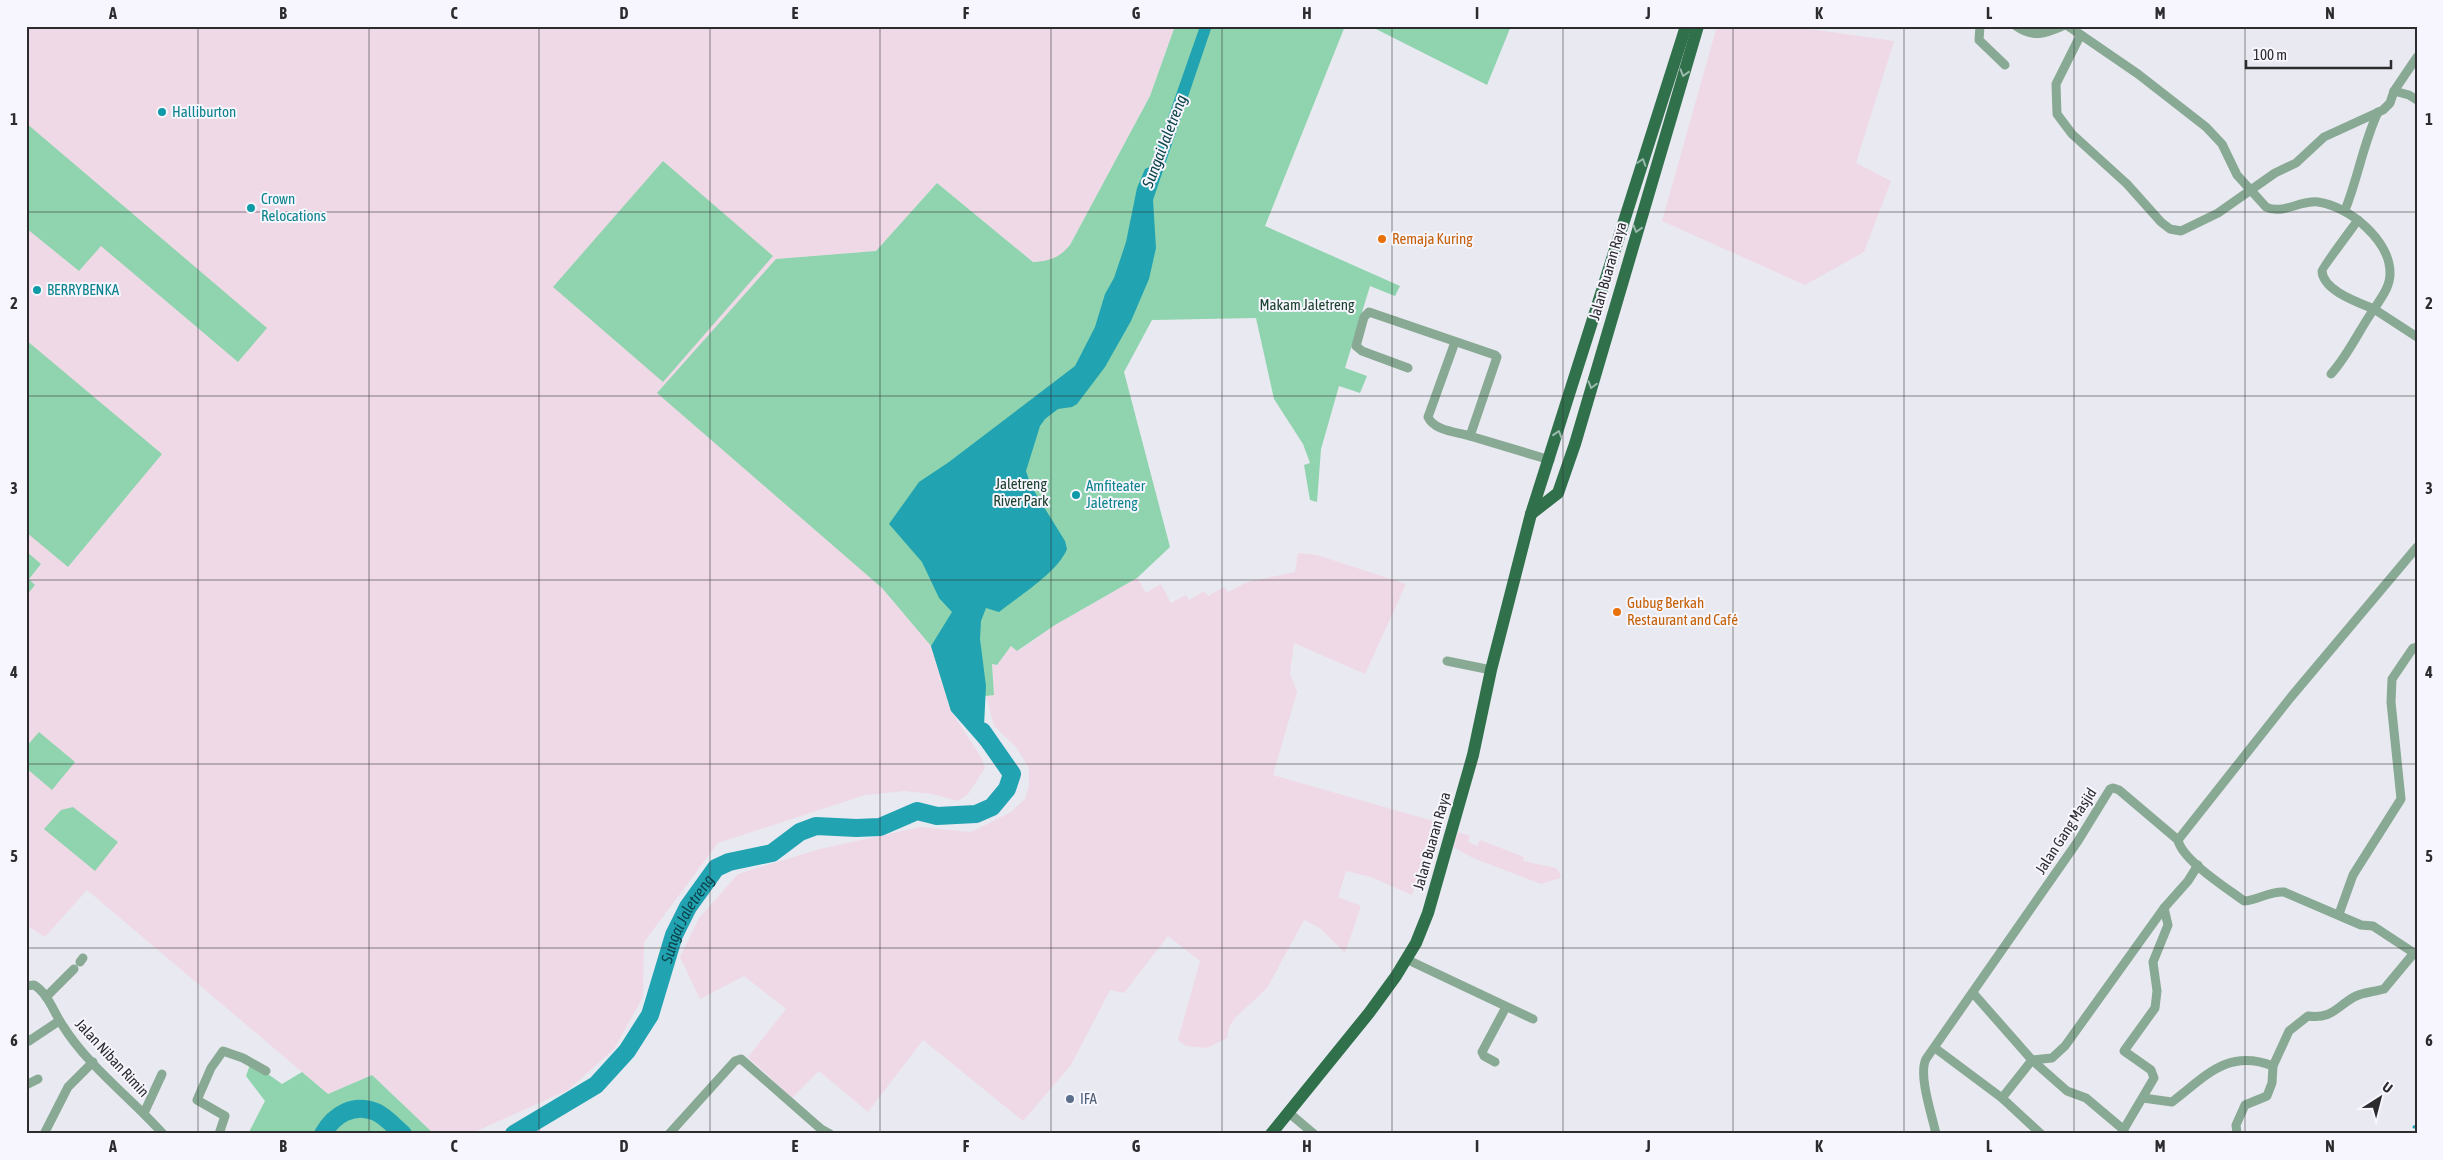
<svg xmlns="http://www.w3.org/2000/svg" width="2443" height="1160" font-family="'Asap Condensed',sans-serif">
<style>
.industrial{fill:#efd9e6}
.green{fill:#8fd4ae}
.water{fill:#21a3b2}
.lines{fill:none;stroke-linecap:round;stroke-linejoin:round}
.stream{stroke:#21a3b2;stroke-width:3}
.river{stroke:#21a3b2;stroke-width:18}
.street{stroke:#88a993;stroke-width:9}
.primary{stroke:#30714c;stroke-width:12}
.oneway{stroke:#9dbaae}
.grid{fill:none;stroke:#2c2c2f;stroke-width:1;stroke-opacity:0.55}
.culture-dot{fill:#0f9aa8;stroke:#f7f6fe;stroke-width:2}
.food-dot{fill:#e8710a;stroke:#f7f6fe;stroke-width:2}
.service-dot{fill:#5c6f8a;stroke:#f7f6fe;stroke-width:2}
.labels{text-anchor:middle;stroke-width:4;stroke-linejoin:round;paint-order:stroke}
.culture-label{font-size:15px;fill:#0d838f;stroke:#f7f6fe;text-anchor:start}
.food-label{font-size:15px;fill:#c56008;stroke:#f7f6fe;text-anchor:start}
.street-label{font-size:15px;fill:#2c2c2f;stroke:#f7f6fe}
.park-label{font-size:15px;fill:#1c412e;stroke:#f7f6fe}
.service-label{font-size:15px;fill:#4e5e75;stroke:#f7f6fe;text-anchor:start}
.water-label{font-size:16px;font-style:italic;fill:#0d434a;stroke:#f7f6fe}
.neatline{fill:none;stroke:#2c2c2f;stroke-width:2}
.grid-label{font-size:16px;text-anchor:middle;font-weight:bold;fill:#2c2c2f}
</style>
<rect width="100%" height="100%" fill="#e9e9f1"/>
<!-- industrial -->
<g class="industrial">
<path d="M 26,26 L 1175,26 L 1150,96 L 1070,245 L 1062,255 L 1049,261 L 1033,262 L 937,183 L 876,251 L 776,259 L 882,588 L 931,646 L 951,711 L 981,757 L 985,768 L 968,794 L 958,801 L 932,794 L 905,791 L 865,795 L 718,843 L 644,942 L 643,997 L 614,1049 L 568,1090 L 470,1134 L 434,1134 L 372,1075 L 328,1094 L 87,890 L 45,937 L 26,925 Z"/>
<path d="M 1717,26 L 1810,26 L 1810,29 L 1894,41 L 1856,163 L 1891,181 L 1864,252 L 1805,285 L 1662,221 Z"/>
<path d="M 1298,553 L 1317,555 L 1406,584 L 1365,674 L 1294,643 L 1290,673 L 1297,692 L 1273,775 L 1433,821 L 1412,895 L 1371,877 L 1346,871 L 1338,897 L 1361,906 L 1345,953 L 1320,928 L 1304,920 L 1267,988 L 1235,1018 L 1229,1027 L 1227,1038 L 1207,1048 L 1186,1046 L 1178,1040 L 1200,961 L 1168,936 L 1124,993 L 1110,990 L 1071,1065 L 1023,1121 L 923,1040 L 868,1112 L 819,1071 L 792,1098 L 748,1057 L 786,1009 L 744,976 L 700,999 L 680,957 L 699,918 L 738,874 L 820,849 L 920,827 L 971,832 L 1011,812 L 1025,799 L 1029,786 L 1029,768 L 1016,747 L 994,726 L 986,696 L 994,695 L 992,664 L 997,665 L 1011,646 L 1018,651 L 1055,625 L 1137,578 L 1146,593 L 1161,584 L 1171,603 L 1186,595 L 1189,600 L 1204,591 L 1208,596 L 1224,587 L 1228,592 L 1247,582 L 1295,572 Z"/>
<path d="M 1458,832 L 1470,836 L 1468,842 L 1477,846 L 1480,840 L 1524,857 L 1523,861 L 1552,867 L 1557,869 L 1561,875 L 1560,878 L 1541,884 L 1473,858 L 1453,847 Z"/>
</g>
<!-- green -->
<g class="green">
<path d="M 1175,26 L 1345,26 L 1265,226 L 1400,286 L 1395,296 L 1370,286 L 1345,368 L 1367,376 L 1360,393 L 1339,386 L 1321,449 L 1317,502 L 1310,500 L 1304,465 L 1310,463 L 1303,444 L 1274,399 L 1256,318 L 1152,320 L 1124,372 L 1170,547 L 1137,578 L 1055,625 L 1017,651 L 1011,646 L 997,665 L 992,664 L 994,695 L 986,696 L 951,711 L 931,646 L 882,588 L 657,393 L 776,259 L 876,251 L 937,183 L 1033,262 C 1050,261 1059,258 1070,245 L 1150,96 Z"/>
<path d="M 1370,26 L 1511,26 L 1487,85 Z"/>
<path d="M 26,123 L 267,328 L 238,362 L 101,246 L 79,271 L 26,228 Z"/>
<path d="M 663,161 L 773,256 L 663,382 L 553,287 Z"/>
<path d="M 26,340 L 162,454 L 68,567 L 26,532 Z"/>
<path d="M 26,551 L 41,564 L 29,579 L 35,585 L 26,596 Z"/>
<path d="M 39,732 L 75,762 L 52,790 L 26,768 L 26,747 Z"/>
<path d="M 73,807 L 118,842 L 95,871 L 44,829 L 61,810 Z"/>
<path d="M 251,1062 L 282,1084 L 302,1072 L 328,1094 L 372,1075 L 434,1134 L 248,1134 L 265,1101 L 246,1076 Z"/>
</g>
<!-- water -->
<path class="water" d="M 1200,26 L 1212,26 L 1153,200 L 1156,248 L 1149,279 L 1131,321 L 1105,367 L 1077,404 L 1072,407 L 1058,409 L 1045,419 L 1040,426 L 1026,471 L 1031,486 L 1065,541 L 1067,549 C 1058,572 1019,596 999,612 L 986,608 L 981,621 L 980,639 L 986,686 L 984,726 L 1002,751 L 987,752 L 951,711 L 931,646 L 952,612 L 939,598 L 922,562 L 889,524 L 919,482 L 949,462 L 1075,366 L 1095,327 L 1105,294 L 1114,278 L 1126,242 L 1137,188 L 1145,169 L 1151,166 Z"/>
<g class="lines">
<!-- stream -->
<path class="stream" d="M 2414,1127 L 2417,1126"/>
<!-- river -->
<g class="river">
<path d="M 323,1134 C 334,1114 354,1103 376,1112 C 385,1116 395,1127 403,1134"/>
<path id="s1" d="M 514,1134 L 596,1085 L 627,1051 L 650,1015 L 674,935 L 688,907 L 716,868 L 729,862 L 772,853 L 800,832 L 816,826 L 856,828 L 880,827 L 917,811 L 937,816 L 976,814 L 992,807 L 1007,789 L 1012,774 L 982,731"/>
</g>
<!-- street -->
<g class="street">
<path d="M 1980,26 L 1979,40 L 2005,65"/>
<path d="M 2016,26 C 2033,38 2045,34 2063,26"/>
<path d="M 2068,26 L 2138,74 L 2206,127 L 2222,144 L 2237,175 L 2266,207 C 2282,215 2300,200 2318,202 C 2349,206 2391,241 2390,274 C 2390,287 2381,298 2374,309 L 2417,337"/>
<path d="M 2080,36 L 2056,84 L 2057,114 L 2072,134 L 2127,184 L 2161,222 L 2170,229 L 2181,231 L 2218,213 L 2275,173 L 2296,163 L 2324,137 L 2383,110 L 2390,103 L 2394,91 L 2417,57"/>
<path d="M 2394,91 L 2409,95 L 2417,100"/>
<path d="M 2345,210 C 2358,178 2363,144 2378,112"/>
<path d="M 1455,342 L 1428,417 C 1434,431 1458,432 1470,436"/>
<path d="M 1408,368 L 1362,351 L 1356,346 L 1364,317 L 1369,312 L 1495,355 L 1497,357 L 1470,436 L 1550,460"/>
<path d="M 2331,374 C 2349,354 2359,330 2374,309 C 2360,303 2323,291 2322,271 C 2322,268 2353,227 2358,220"/>
<path d="M 1447,661 L 1491,670"/>
<path d="M 2178,840 C 2182,860 2227,888 2244,901 C 2259,900 2269,891 2284,892 L 2361,925 L 2373,926 L 2414,953 L 2384,989 C 2374,992 2363,992 2354,997 C 2335,1008 2332,1019 2308,1016 L 2289,1031 L 2273,1066 L 2272,1083 L 2267,1096 L 2245,1105 L 2236,1125 L 2237,1134"/>
<path d="M 2339,914 L 2353,875 L 2401,799 L 2391,702 L 2392,679 L 2413,648 L 2417,647"/>
<path d="M 1406,959 L 1533,1019"/>
<path d="M 80,962 L 83,958"/>
<path d="M 26,986 L 34,985 C 48,993 54,1013 63,1026 C 88,1066 132,1099 163,1134"/>
<path d="M 1973,993 L 2032,1060 L 2067,1091 L 2086,1098 L 2124,1130"/>
<path d="M 46,997 L 74,969"/>
<path d="M 26,1038 L 29,1041 L 59,1021"/>
<path d="M 1935,1048 L 2002,1098 L 2041,1134"/>
<path d="M 1495,1062 L 1484,1056 L 1482,1052 L 1506,1007"/>
<path d="M 26,1085 L 38,1079"/>
<path d="M 2002,1098 L 2032,1060 L 2052,1058 L 2065,1046 L 2164,908 L 2188,881 L 2198,865"/>
<path d="M 2143,1098 L 2172,1102 C 2206,1076 2228,1048 2273,1066"/>
<path d="M 1288,1112 L 1314,1134"/>
<path d="M 144,1113 L 162,1074"/>
<path d="M 44,1134 L 68,1087 L 93,1062"/>
<path d="M 219,1134 L 225,1116 L 197,1100 L 211,1068 L 223,1051 L 243,1058 L 266,1071"/>
<path d="M 669,1134 L 735,1061 L 741,1059 L 821,1129 L 830,1134"/>
<path d="M 1936,1134 C 1932,1115 1918,1075 1926,1059 L 2078,841 L 2110,789 L 2113,788 L 2119,790 L 2178,840 L 2291,697 L 2417,547"/>
<path d="M 2121,1134 L 2154,1078 L 2151,1070 L 2124,1051 L 2155,1008 L 2157,991 L 2153,962 L 2168,925 L 2164,908"/>
</g>
<!-- primary -->
<g class="primary">
<path d="M 1531,514 L 1558,493 L 1575,444 L 1698,26"/>
<path d="M 1271,1134 L 1369,1013 L 1396,976 L 1416,943 L 1428,913 L 1473,755 L 1491,670 L 1531,514 L 1686,26"/>
</g>
</g>
<!-- one-way arrows -->
<defs><path id="oneway-chevron" d="M-2-3.5L2.5 0L-2 3.5" fill="none" stroke-width="1.6" stroke-linecap="round" stroke-linejoin="round" transform="scale(1.25)"/></defs>
<g class="oneway">
<use href="#oneway-chevron" transform="translate(1684 73) rotate(107)"/>
<use href="#oneway-chevron" transform="translate(1642 162) rotate(-72)"/>
<use href="#oneway-chevron" transform="translate(1637 229) rotate(107)"/>
<use href="#oneway-chevron" transform="translate(1592 385) rotate(106)"/>
<use href="#oneway-chevron" transform="translate(1558 434) rotate(-73)"/>
</g>
<!-- grid -->
<path class="grid" d="M 198,26 L 198,1134M 369,26 L 369,1134M 539,26 L 539,1134M 710,26 L 710,1134M 880,26 L 880,1134M 1051,26 L 1051,1134M 1222,26 L 1222,1134M 1392,26 L 1392,1134M 1563,26 L 1563,1134M 1733,26 L 1733,1134M 1904,26 L 1904,1134M 2074,26 L 2074,1134M 2245,26 L 2245,1134M 26,212 L 2417,212M 26,396 L 2417,396M 26,580 L 2417,580M 26,764 L 2417,764M 26,948 L 2417,948"/>
<!-- markers -->
<g class="culture-dot">
<circle cx="162" cy="112" r="5"/>
<circle cx="251" cy="208" r="5"/>
<circle cx="37" cy="290" r="5"/>
<circle cx="1076" cy="495" r="5"/>
</g>
<g class="food-dot">
<circle cx="1382" cy="239" r="5"/>
<circle cx="1617" cy="612" r="5"/>
</g>
<circle class="service-dot" cx="1070" cy="1099" r="5"/>
<g class="labels">
<!-- culture labels -->
<g class="culture-label">
<text x="172" y="117">Halliburton</text>
<text x="261" y="204">Crown<tspan x="261" dy="17">Relocations</tspan></text>
<text x="47" y="295">BERRYBENKA</text>
<text x="1086" y="491">Amfiteater<tspan x="1086" dy="17">Jaletreng</tspan></text>
</g>
<!-- food labels -->
<g class="food-label">
<text x="1392" y="244">Remaja Kuring</text>
<text x="1627" y="608">Gubug Berkah<tspan x="1627" dy="17">Restaurant and Café</tspan></text>
</g>
<!-- street labels -->
<g class="street-label">
<text transform="translate(1608 271) rotate(-74)" y="5">Jalan Buaran Raya</text>
<text transform="translate(2066 831) rotate(-57)" y="5">Jalan Gang Masjid</text>
<text transform="translate(1432 841) rotate(-74)" y="5">Jalan Buaran Raya</text>
<text transform="translate(112 1058) rotate(47)" y="5">Jalan Niban Rimin</text>
</g>
<!-- park labels -->
<g class="park-label">
<text x="1307" y="310">Makam Jaletreng</text>
<text x="1021" y="489">Jaletreng<tspan x="1021" dy="17">River Park</tspan></text>
</g>
<!-- service labels -->
<g class="service-label">
<text x="1080" y="1104">IFA</text>
</g>
<!-- water labels -->
<g class="water-label">
<text transform="translate(1164 141) rotate(-69)" y="6">Sungai Jaletreng</text>
<text dy="6" stroke="none"><textPath href="#s1" startOffset="288">Sungai Jaletreng</textPath></text>
</g>
</g>
<!-- border -->
<rect width="2443" height="1160" fill="none" stroke="#f7f6fe" stroke-width="55"/>
<!-- north arrow -->
<g transform="translate(2380 1098) rotate(36)" stroke="#f7f6fe" stroke-width="4" paint-order="stroke">
<path d="M0-4L9 19L0 12L-9 19Z" fill="#2c2c2f"/>
<text y="-8" font-size="14" font-weight="bold" text-anchor="middle" fill="#2c2c2f">U</text>
</g>
<!-- scale -->
<path d="M2246 60v8h145v-8" fill="none" stroke="#2c2c2f" stroke-width="2.5"/>
<text x="2253" y="60" font-size="15" fill="#2c2c2f" stroke="#f7f6fe" stroke-width="4" paint-order="stroke">100 m</text>
<rect x="28" y="28" width="2388" height="1104" class="neatline"/>
<g class="grid-label">
<text x="113" y="19">A</text>
<text x="283" y="19">B</text>
<text x="454" y="19">C</text>
<text x="624" y="19">D</text>
<text x="795" y="19">E</text>
<text x="966" y="19">F</text>
<text x="1136" y="19">G</text>
<text x="1307" y="19">H</text>
<text x="1477" y="19">I</text>
<text x="1648" y="19">J</text>
<text x="1819" y="19">K</text>
<text x="1989" y="19">L</text>
<text x="2160" y="19">M</text>
<text x="2330" y="19">N</text>
<text x="14" y="125">1</text>
<text x="2429" y="125">1</text>
<text x="14" y="309">2</text>
<text x="2429" y="309">2</text>
<text x="14" y="494">3</text>
<text x="2429" y="494">3</text>
<text x="14" y="678">4</text>
<text x="2429" y="678">4</text>
<text x="14" y="862">5</text>
<text x="2429" y="862">5</text>
<text x="14" y="1046">6</text>
<text x="2429" y="1046">6</text>
<text x="113" y="1152">A</text>
<text x="283" y="1152">B</text>
<text x="454" y="1152">C</text>
<text x="624" y="1152">D</text>
<text x="795" y="1152">E</text>
<text x="966" y="1152">F</text>
<text x="1136" y="1152">G</text>
<text x="1307" y="1152">H</text>
<text x="1477" y="1152">I</text>
<text x="1648" y="1152">J</text>
<text x="1819" y="1152">K</text>
<text x="1989" y="1152">L</text>
<text x="2160" y="1152">M</text>
<text x="2330" y="1152">N</text>
</g>
</svg>
